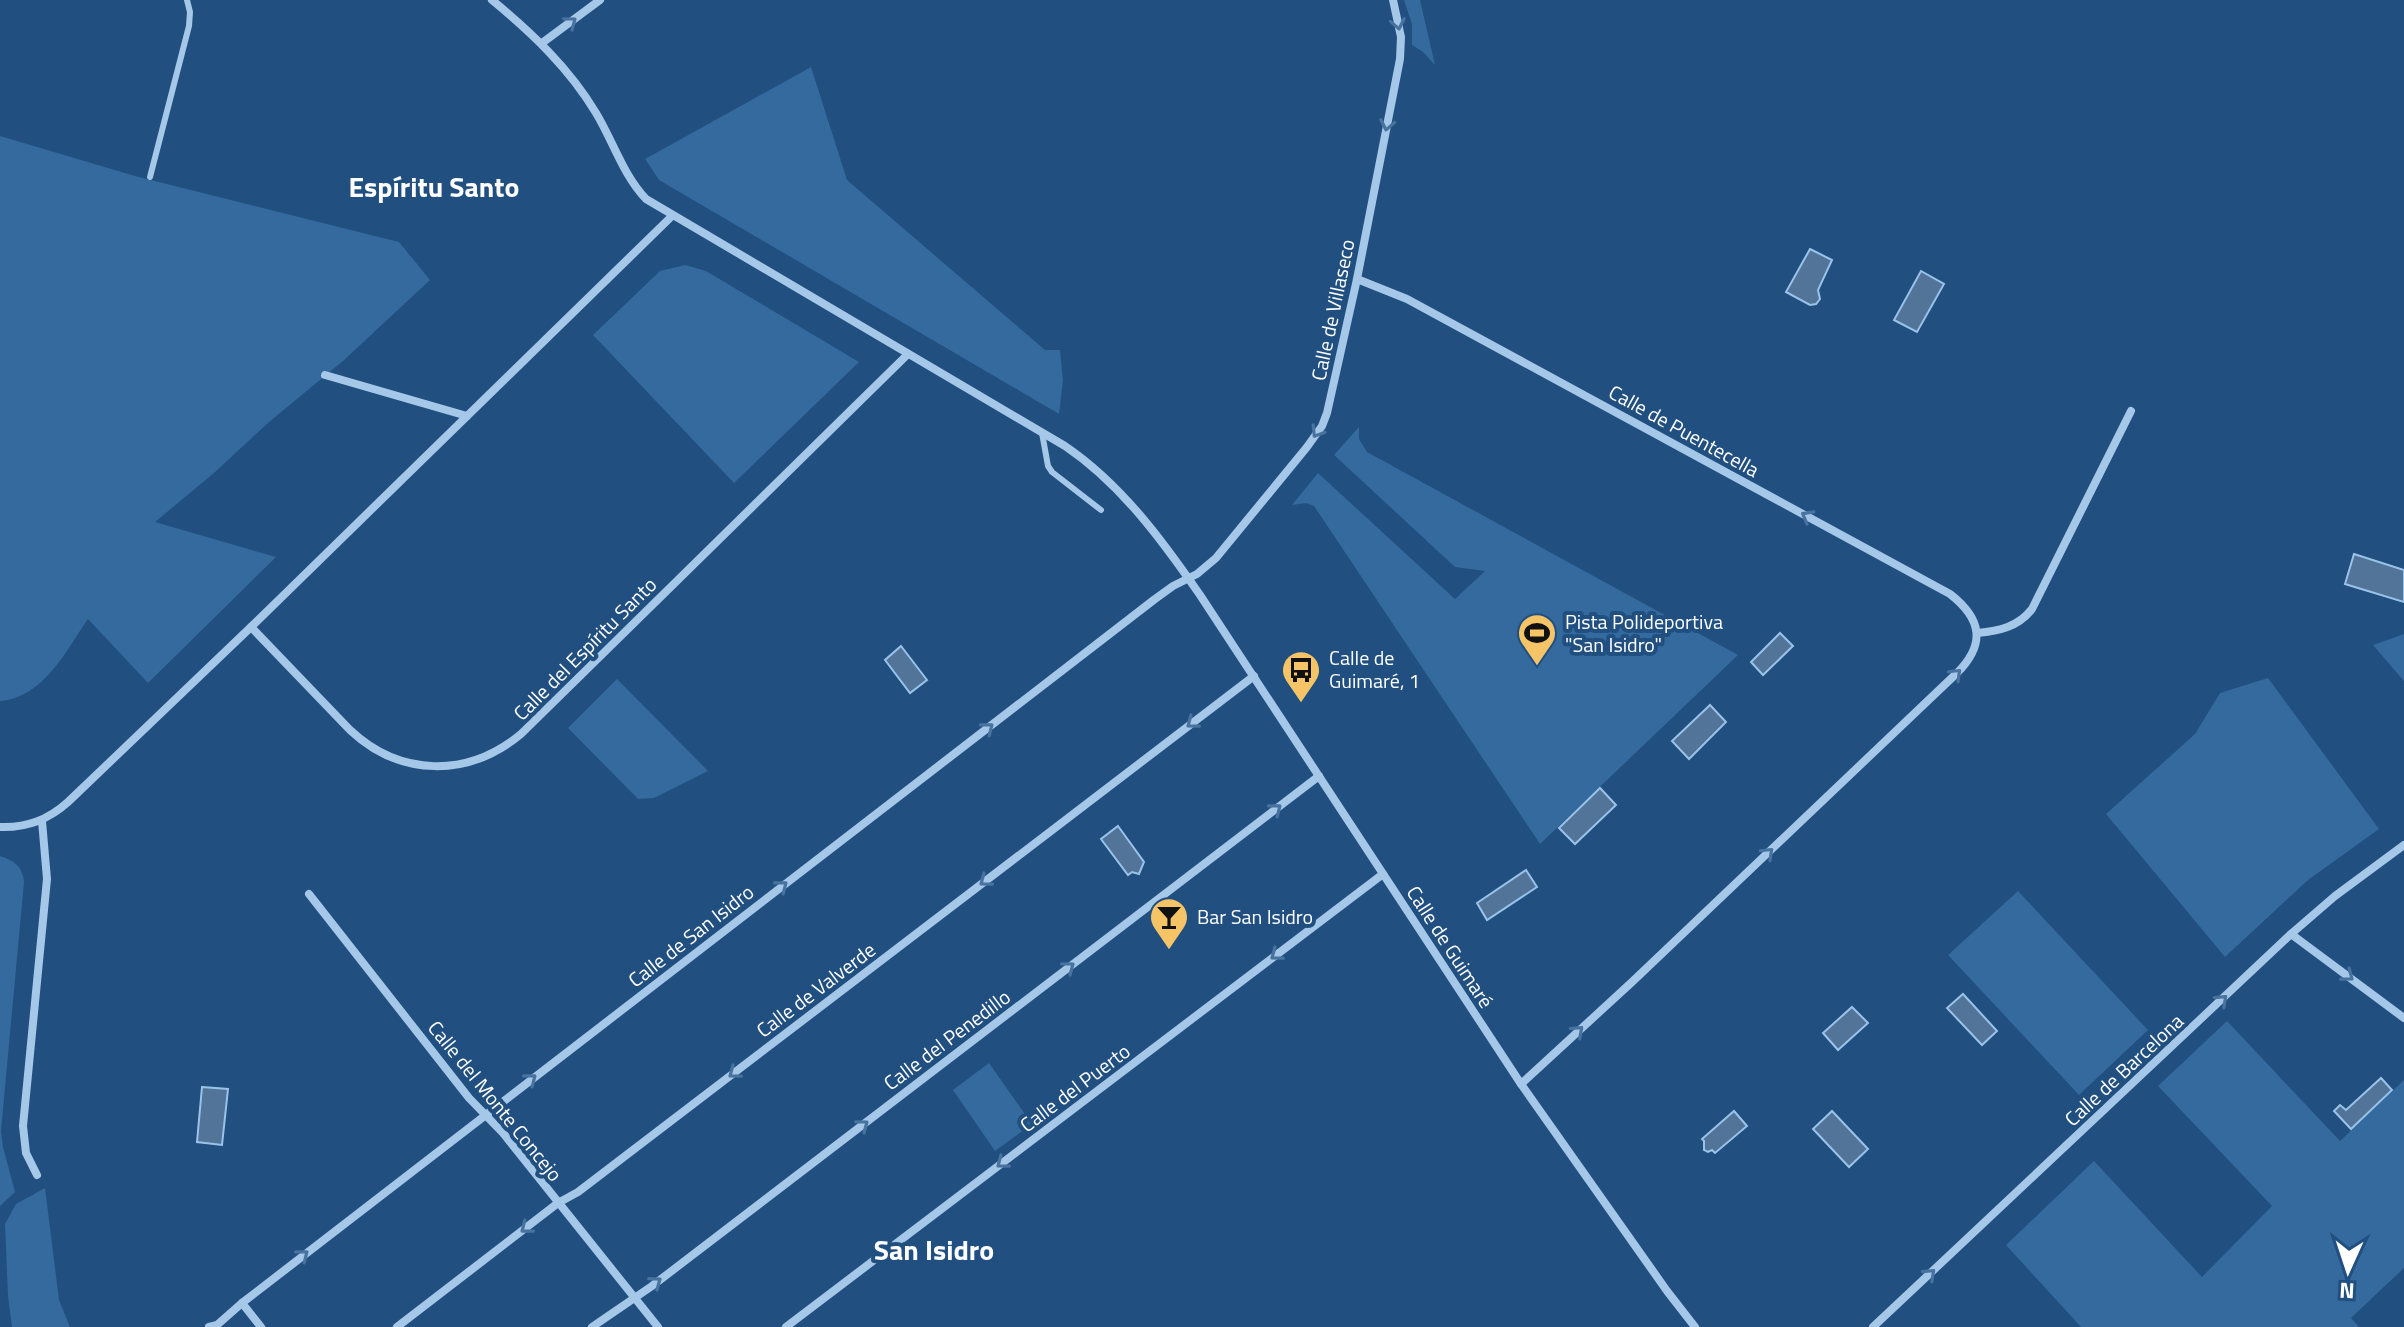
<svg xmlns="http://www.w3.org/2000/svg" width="2404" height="1327" font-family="'Titillium Web',sans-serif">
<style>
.green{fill:#346a9e}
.water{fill:#527498;stroke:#99c3e9;stroke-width:2}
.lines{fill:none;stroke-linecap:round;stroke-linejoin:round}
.lane{stroke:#a5c7e8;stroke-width:6}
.street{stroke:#a5c7e8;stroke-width:8}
.oneway{stroke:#48739f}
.labels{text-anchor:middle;stroke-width:8;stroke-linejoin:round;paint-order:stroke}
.street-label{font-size:20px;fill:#fff;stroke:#204f80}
.poi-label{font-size:20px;fill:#fff;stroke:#204f80;text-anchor:start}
.district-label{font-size:28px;font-weight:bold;fill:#fff;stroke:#204f80}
</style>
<rect width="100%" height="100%" fill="#204f80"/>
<!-- green -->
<g class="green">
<path d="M 1404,0 L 1420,0 L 1435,65 L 1423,52 L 1412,45 L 1412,24 Z"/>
<path d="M 811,67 L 847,180 L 1045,350 L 1060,350 L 1063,381 L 1059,414 L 659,180 L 645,159 Z"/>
<path d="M 0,136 L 135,176 L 399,242 L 430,280 L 343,361 L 269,422 L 214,473 L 155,522 L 276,557 L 148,683 L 88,619 C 66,651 43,698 0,701 Z"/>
<path d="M 685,265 L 706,271 L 859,362 L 734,483 L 593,335 L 660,271 Z"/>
<path d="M 1359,427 L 1359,439 L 1367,452 L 1738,655 L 1540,844 L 1314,506 L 1306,503 L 1292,505 L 1318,473 L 1455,599 L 1485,571 L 1455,567 L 1334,455 Z"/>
<path d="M 2404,634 L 2404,681 L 2373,645 Z"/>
<path d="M 2268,678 L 2379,829 L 2308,880 L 2225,957 L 2106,814 L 2195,734 L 2220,693 Z"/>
<path d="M 617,679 L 708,771 L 654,798 L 638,799 L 568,728 Z"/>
<path d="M 0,856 C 14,860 23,867 24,882 L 1,1131 L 3,1147 L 15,1192 L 0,1206 Z"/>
<path d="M 2018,891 L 2148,1030 L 2079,1095 L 1948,955 Z"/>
<path d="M 2227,1021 L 2340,1141 L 2404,1080 L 2404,1268 L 2351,1318 L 2359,1327 L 2081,1327 L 2006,1245 L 2094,1161 L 2202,1277 L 2272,1206 L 2158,1086 Z"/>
<path d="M 989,1063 L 1032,1124 L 995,1151 L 953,1090 Z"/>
<path d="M 45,1188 L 59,1300 L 70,1327 L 12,1327 L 8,1296 L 5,1224 L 16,1204 Z"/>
</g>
<!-- water -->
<g class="water">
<path d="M 1810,249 L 1832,260 L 1818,290 L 1820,299 L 1816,304 L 1810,305 L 1786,292 Z"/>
<path d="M 1921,271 L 1944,284 L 1917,332 L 1894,320 Z"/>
<path d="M 2354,554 L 2404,570 L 2404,602 L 2345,584 Z"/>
<path d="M 1780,633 L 1793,646 L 1763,675 L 1751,662 Z"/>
<path d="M 901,646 L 927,680 L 910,693 L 885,660 Z"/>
<path d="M 1710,705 L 1726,722 L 1689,759 L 1672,741 Z"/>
<path d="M 1600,788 L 1616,805 L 1575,844 L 1559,828 Z"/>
<path d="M 1118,826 L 1144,862 L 1139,874 L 1132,872 L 1128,875 L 1101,839 Z"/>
<path d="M 1526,870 L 1537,887 L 1487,920 L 1477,903 Z"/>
<path d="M 1963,994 L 1997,1031 L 1982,1045 L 1947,1008 Z"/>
<path d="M 1852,1007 L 1868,1023 L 1838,1050 L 1823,1033 Z"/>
<path d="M 2381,1078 L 2392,1090 L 2351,1129 L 2334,1111 L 2340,1105 L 2346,1110 Z"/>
<path d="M 202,1087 L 228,1089 L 222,1145 L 197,1142 Z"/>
<path d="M 1734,1111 L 1747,1126 L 1715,1153 L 1712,1150 L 1708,1152 L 1704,1150 L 1704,1141 L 1702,1139 Z"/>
<path d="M 1832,1111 L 1868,1149 L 1849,1167 L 1813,1129 Z"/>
</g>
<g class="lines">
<!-- lane -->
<g class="lane">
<path d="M 150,177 L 189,26 L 190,12 L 187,0"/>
<path d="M 1042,433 L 1048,466 L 1052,472 L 1101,510"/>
</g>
<!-- street -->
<g class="street">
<path d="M 492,0 C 532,33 569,68 596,113 C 613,141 623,175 646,199 L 1065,446 C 1121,484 1162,540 1200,595 L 1521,1084 L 1667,1291 L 1695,1327"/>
<path d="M 542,43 L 600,0"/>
<path d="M 1357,279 L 1407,299 L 1950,594 C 1982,619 1986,644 1957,673 L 1632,982 L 1521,1084"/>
<path d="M 325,375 L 467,416"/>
<path d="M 251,627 L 350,730 C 400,777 468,778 521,734 L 908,354"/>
<path d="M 1977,633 C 1999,631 2018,627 2032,609 L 2131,411"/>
<path d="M 0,827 C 27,828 48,820 68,802 L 251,627 L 672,216"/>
<path d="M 309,894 L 469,1098 L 503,1133 L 658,1327"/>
<path d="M 2291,934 L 2404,1018"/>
<path d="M 37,1175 L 26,1153 L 23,1126 L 47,879 L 42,821"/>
<path d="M 242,1303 L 261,1327"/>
<path d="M 209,1327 L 217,1325 L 242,1303 L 1155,599 L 1173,586 L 1197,574 L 1216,558 L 1307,447 L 1322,426 L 1327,413 L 1357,279 L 1400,59 L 1401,37 L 1393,0"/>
<path d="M 397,1327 L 558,1203 L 578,1192 L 1254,676"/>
<path d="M 592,1327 L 652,1286 L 1319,776"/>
<path d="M 786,1327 L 1383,874"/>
<path d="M 1873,1327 L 2291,934 L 2335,896 L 2404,845"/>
</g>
</g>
<!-- one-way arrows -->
<defs><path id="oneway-chevron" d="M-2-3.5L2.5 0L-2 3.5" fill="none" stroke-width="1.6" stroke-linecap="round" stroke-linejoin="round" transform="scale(2)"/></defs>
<g class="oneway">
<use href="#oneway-chevron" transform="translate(571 22) rotate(-37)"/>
<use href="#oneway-chevron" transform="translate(1398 24) rotate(79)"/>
<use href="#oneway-chevron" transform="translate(1387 125) rotate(101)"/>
<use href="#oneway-chevron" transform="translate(1317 432) rotate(122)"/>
<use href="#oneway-chevron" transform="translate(1807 516) rotate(-151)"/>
<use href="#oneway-chevron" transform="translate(1956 674) rotate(-44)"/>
<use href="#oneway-chevron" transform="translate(1192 723) rotate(143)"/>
<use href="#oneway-chevron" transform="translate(988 728) rotate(-38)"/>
<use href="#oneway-chevron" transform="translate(1276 809) rotate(-38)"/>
<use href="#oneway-chevron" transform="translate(1768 853) rotate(-44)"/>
<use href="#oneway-chevron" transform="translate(985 881) rotate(143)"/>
<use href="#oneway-chevron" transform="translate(782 886) rotate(-38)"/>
<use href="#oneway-chevron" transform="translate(1276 955) rotate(143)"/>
<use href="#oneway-chevron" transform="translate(1069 967) rotate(-37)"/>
<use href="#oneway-chevron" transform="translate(2348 976) rotate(37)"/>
<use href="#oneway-chevron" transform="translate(2222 1000) rotate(-43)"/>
<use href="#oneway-chevron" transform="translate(1578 1031) rotate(-42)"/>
<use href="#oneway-chevron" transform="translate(734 1073) rotate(143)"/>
<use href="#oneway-chevron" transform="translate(531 1079) rotate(-38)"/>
<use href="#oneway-chevron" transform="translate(863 1125) rotate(-37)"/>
<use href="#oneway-chevron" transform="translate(1002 1163) rotate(143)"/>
<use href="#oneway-chevron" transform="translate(526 1228) rotate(142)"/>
<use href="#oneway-chevron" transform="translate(303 1255) rotate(-38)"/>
<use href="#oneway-chevron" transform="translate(1930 1274) rotate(-43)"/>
<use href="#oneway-chevron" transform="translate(656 1282) rotate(-36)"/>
</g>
<!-- icons -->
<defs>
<symbol id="stadium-pin" viewBox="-11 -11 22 30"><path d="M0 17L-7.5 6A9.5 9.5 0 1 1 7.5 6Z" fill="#f5c466" stroke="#204f80"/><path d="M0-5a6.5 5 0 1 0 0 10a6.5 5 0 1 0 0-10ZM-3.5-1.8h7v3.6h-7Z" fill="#111"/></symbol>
<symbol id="bus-pin" viewBox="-11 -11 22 30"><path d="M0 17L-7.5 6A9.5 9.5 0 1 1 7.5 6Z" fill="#f5c466" stroke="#204f80"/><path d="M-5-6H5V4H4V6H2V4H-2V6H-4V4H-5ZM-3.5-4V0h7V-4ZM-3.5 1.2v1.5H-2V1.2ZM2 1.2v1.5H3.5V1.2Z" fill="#111"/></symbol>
<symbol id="bar-pin" viewBox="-11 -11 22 30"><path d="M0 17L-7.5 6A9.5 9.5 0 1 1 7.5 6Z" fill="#f5c466" stroke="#204f80"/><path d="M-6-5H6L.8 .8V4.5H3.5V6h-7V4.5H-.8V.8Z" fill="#111"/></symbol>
</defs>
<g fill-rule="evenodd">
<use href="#stadium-pin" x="1515" y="611" width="44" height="60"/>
<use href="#bus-pin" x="1279" y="648" width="44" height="60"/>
<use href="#bar-pin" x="1147" y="895" width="44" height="60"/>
</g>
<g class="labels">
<!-- street labels -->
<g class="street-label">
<text transform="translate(1333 310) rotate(-78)" y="7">Calle de Villaseco</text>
<text transform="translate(1684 431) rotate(29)" y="7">Calle de Puentecella</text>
<text transform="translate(585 649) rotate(-45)" y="7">Calle del Espíritu Santo</text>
<text transform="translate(691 936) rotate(-38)" y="7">Calle de San Isidro</text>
<text transform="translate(1450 947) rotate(57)" y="7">Calle de Guimaré</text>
<text transform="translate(816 990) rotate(-37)" y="7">Calle de Valverde</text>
<text transform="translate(947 1040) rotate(-37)" y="7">Calle del Penedillo</text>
<text transform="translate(2124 1070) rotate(-43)" y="7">Calle de Barcelona</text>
<text transform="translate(1075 1088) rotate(-37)" y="7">Calle del Puerto</text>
<text transform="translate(495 1101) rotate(51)" y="7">Calle del Monte Concejo</text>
</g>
<!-- poi labels -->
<g class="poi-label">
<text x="1565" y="629">Pista Polideportiva<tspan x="1565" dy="23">"San Isidro"</tspan></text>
<text x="1329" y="665">Calle de<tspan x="1329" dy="23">Guimaré, 1</tspan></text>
<text x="1197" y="924">Bar San Isidro</text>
</g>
<!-- district labels -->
<g class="district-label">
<text x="434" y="197">Espíritu Santo</text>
<text x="934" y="1260">San Isidro</text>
</g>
</g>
<!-- north arrow -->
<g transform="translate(2348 1271) rotate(183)" stroke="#204f80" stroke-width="6" paint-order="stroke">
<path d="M0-6L14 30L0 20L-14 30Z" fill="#ffffff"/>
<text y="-12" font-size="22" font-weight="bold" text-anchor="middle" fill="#ffffff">N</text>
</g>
</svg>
